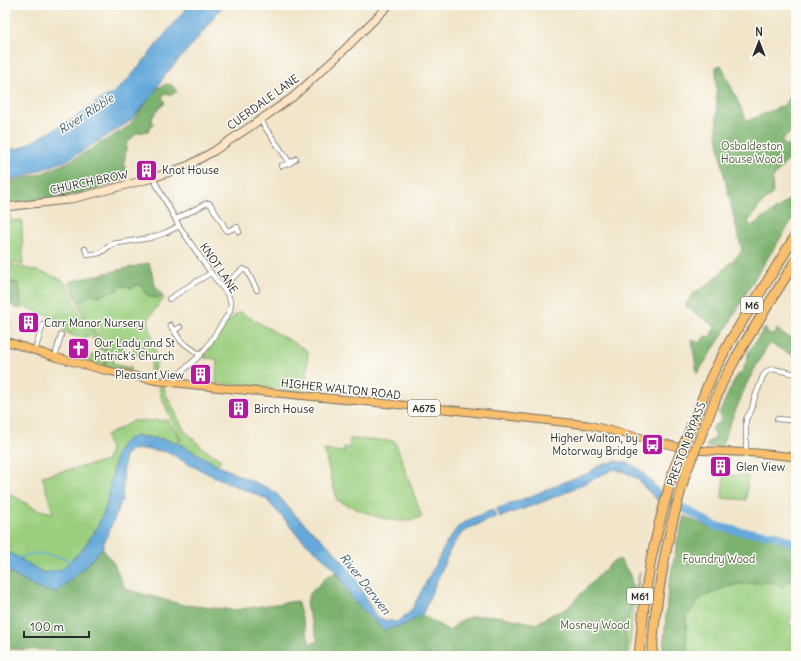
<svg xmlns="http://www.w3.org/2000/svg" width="801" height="661" font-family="Delius,sans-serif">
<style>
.green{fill:#9bcf7f;stroke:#637d55}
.forest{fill:#7cb26e;stroke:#546e4c}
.water{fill:#65a9da;stroke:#486a82}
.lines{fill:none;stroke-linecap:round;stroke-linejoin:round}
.stream{stroke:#65a9da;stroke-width:1.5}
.river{stroke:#65a9da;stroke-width:8}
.minor-casing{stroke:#706c63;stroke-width:6}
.secondary-casing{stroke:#706c63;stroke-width:9}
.primary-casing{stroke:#706c63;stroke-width:9}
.motorway-casing{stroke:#706c63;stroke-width:11}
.minor{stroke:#fff;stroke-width:4.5}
.secondary{stroke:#fde5c5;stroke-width:7}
.primary{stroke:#f9bf6d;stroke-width:7}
.motorway{stroke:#f9bf6d;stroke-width:9}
.motorway-bridge-casing{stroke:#706c63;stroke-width:11;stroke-linecap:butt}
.motorway-bridge{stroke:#f9bf6d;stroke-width:9}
.labels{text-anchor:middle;stroke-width:3;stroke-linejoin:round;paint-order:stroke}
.shield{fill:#fdfcf7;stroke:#6a6a68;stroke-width:1}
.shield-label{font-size:10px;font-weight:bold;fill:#2b2b2b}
.street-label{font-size:11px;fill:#2b2b2b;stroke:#fdfcf7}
.park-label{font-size:11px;fill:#4d5c44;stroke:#fdfcf7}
.poi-label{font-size:11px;fill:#2b2b2b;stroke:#fdfcf7;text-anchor:start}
.water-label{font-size:12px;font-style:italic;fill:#425d71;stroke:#fdfcf7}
</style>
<rect width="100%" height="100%" fill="#fdfcf7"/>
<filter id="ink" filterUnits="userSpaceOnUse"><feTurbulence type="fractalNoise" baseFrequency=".025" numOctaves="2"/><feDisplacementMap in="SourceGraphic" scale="8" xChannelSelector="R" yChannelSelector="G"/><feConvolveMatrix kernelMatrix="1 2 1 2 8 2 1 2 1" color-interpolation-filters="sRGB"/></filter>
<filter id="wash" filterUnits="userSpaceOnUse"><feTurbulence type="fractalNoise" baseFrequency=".012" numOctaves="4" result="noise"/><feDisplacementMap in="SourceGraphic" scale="16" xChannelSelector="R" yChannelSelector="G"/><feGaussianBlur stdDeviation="0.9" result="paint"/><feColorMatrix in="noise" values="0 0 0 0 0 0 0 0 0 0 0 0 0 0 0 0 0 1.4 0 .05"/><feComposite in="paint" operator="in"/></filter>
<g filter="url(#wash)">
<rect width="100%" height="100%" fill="#f1e5ca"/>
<!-- green -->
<g class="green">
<path d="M 9,208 L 10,221 L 22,220 L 23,265 L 11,262 L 11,265 C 25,268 57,274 67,284 L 79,313 L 106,351 L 104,366 L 90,362 L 91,355 L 101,357 L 103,353 L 105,355 L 106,354 L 103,350 L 98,349 L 99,346 L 93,338 L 86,335 L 85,339 L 71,335 L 63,330 L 64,326 L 61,321 L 23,306 L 21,302 L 19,284 L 5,280 L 5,209 Z"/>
<path d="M 139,284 C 149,296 145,299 163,297 L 164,298 L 148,319 L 157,359 L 154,371 L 150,371 L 152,359 L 134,355 L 134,346 L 132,345 L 132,343 L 119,340 L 117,346 L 124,347 L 123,350 L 127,351 L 126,356 L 115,353 L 113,363 L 116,364 L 116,365 L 127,367 L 127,368 L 129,368 L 129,367 L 131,366 L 130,372 L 105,366 L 108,352 L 84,317 L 78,303 L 93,294 L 119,286 L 126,286 L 132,288 Z"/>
<path d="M 240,312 L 308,351 L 306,392 L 216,383 L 217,359 L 204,358 C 214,342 223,322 240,312 Z"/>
<path d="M 159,386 L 164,387 L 165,392 L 184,430 L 204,449 L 221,460 L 217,465 L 178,443 L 162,439 L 137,436 L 116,455 L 106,507 L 97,528 L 82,550 L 62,569 L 44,573 L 5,550 L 5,491 L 36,509 L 53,513 L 42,476 L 107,461 L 110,449 L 106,436 L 133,421 L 168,420 L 180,439 L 179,441 L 181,440 L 161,396 Z"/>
<path d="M 350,439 L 395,441 L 422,517 C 418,518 412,521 407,521 C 382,522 359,510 337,500 L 324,450 L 344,452 L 344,447 L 349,448 Z"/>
<path d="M 724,475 L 748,476 L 746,500 L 722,498 Z"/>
<path d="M 640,572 L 632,621 L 629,656 L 626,656 L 626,644 L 625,631 Z"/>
<path d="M 795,580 L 796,582 L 796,613 L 789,621 L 796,634 L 796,656 L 687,656 L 686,617 L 702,597 L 726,587 L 739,584 L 774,582 L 783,586 L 787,582 Z"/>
</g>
<!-- forest -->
<g class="forest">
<path d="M 721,65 L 747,121 L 783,106 L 796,90 L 795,124 L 789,134 L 781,140 L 787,147 L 796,138 L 796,153 L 785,163 L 772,180 L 773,193 L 758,208 L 748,222 L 751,226 L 780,207 L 796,193 L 796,214 L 756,276 L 725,331 L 697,374 L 692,340 L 700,343 L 705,336 L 710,337 L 715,327 L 685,305 L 695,292 L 708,285 L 742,251 L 724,175 L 717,134 L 716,67 Z"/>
<path d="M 166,84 L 172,85 L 177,91 L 174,94 L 166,94 L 162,96 L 163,99 L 165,101 L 164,104 L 158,109 L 152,118 L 153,124 L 148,131 L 137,133 L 127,143 L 124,163 L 128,178 C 115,183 102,188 89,191 C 62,199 33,200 5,204 L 5,183 L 40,174 L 71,161 L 129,126 L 156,89 Z"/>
<path d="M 149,263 L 155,285 L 163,297 C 145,299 149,295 139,284 L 132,288 L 126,286 L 119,286 L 118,290 L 98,296 L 93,294 L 78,303 L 69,282 Z"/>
<path d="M 5,280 L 19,284 L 21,302 L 23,306 L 22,309 L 16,308 L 7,302 L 5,303 Z"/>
<path d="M 764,329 L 766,329 L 768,334 L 773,335 L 776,333 L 777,329 L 784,335 L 796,340 L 796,355 L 792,355 L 769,343 L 747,383 L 723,441 L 722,447 L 706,447 L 709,441 L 713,440 L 715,437 L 712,431 L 714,425 L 719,423 L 721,420 L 719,413 L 736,377 L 743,370 C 744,366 745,364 747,361 C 748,358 747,354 749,351 C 754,344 759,336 764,329 Z"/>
<path d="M 684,516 L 713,529 L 730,533 L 775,538 L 784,544 L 792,547 L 796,550 L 796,582 L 795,580 L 787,582 L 783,587 L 774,582 L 739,584 L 726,587 L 702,597 L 686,617 L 687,656 L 663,656 L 668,589 L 678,539 Z"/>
<path d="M 102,548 L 114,564 L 125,589 L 184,605 L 234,610 L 297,601 L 310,644 L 318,641 L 306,606 L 310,593 L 321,583 L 327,576 L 333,574 L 337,571 L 354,601 L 384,630 L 404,625 L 422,615 L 450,631 C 453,628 456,624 459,622 C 480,608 514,620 536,624 L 551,615 L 566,609 L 612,562 L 620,559 L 630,575 L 634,593 L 625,631 L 626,644 L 626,656 L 327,656 L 318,653 L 314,656 L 60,656 L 53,650 L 5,649 L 5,568 L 15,576 L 40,589 L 65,586 L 71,578 L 86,566 Z"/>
</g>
<!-- water -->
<g class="water">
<path d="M 189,5 L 223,5 L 198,38 L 165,75 L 152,96 L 129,122 L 68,160 L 22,177 L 5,181 L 5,150 L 21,148 L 70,121 L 99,100 L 114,93 L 132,75 Z"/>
<path d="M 137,436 L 162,439 L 178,443 L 217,465 L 240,476 L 268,488 L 276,493 L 293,513 L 332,549 L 343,562 L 356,579 L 375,615 L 384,620 L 397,622 L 411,611 L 447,542 L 457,528 L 464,522 L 482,514 L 493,510 L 496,517 L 472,527 L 462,533 L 451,548 L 422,615 L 404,625 L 384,630 L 354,601 L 337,571 L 319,554 L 297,535 L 286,521 L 266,499 L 256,494 L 237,487 L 190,465 L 168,452 L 147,449 L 131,450 L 126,454 L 124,461 L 122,499 L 113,522 L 102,548 L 86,566 L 57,592 L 40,589 L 15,576 L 5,568 L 5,550 L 44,573 L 62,569 L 82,550 L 97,528 L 106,507 L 116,455 L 122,444 L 128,439 Z"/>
<path d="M 616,461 C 632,462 639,468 649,479 C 653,484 655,487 660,491 L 658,501 L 646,489 L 639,480 L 625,472 L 614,469 L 562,494 L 540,503 L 500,517 L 496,509 L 529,497 L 579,476 C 589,474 589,473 596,467 C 602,464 610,463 616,461 Z"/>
</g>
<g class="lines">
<!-- stream -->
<path class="stream" d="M 17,558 L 38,553 L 67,559 L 72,562"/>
<!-- river -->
<path class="river" d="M 652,489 L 655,492 L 715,526 L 738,531 L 775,535 L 796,544"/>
</g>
</g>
<g filter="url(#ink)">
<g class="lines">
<defs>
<g id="minor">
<path d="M 260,120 L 290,163"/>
<path d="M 281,166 L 290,163 L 296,159"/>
<path d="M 153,178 L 179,226 L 211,273 L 228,295 L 231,303 L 230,311 L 207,347 L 197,358 L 179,374 L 173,382"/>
<path d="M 176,219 L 205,204 L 209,203 L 211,205 L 227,231 L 237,227 L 239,232"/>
<path d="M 85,249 L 88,255 L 100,253 L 112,244 L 150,238 L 165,233 L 179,226"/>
<path d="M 222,287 L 243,269 L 247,271 L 257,290"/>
<path d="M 169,299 L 194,283 L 211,273"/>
<path d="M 170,325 L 181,341 L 200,355"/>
<path d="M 5,329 L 7,324"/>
<path d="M 174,331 L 180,327"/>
<path d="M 35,351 L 43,324"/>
<path d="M 55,357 L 61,335"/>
<path d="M 796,417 L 793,419 L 796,427"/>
<path d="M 777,419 L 789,420 L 793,419"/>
<path d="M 746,453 L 746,419 L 752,409 L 754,400 L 763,376 L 767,371 L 773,369 L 796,374"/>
</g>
<path id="secondary" d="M 5,207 L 67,200 L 96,193 L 153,178 L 189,165 L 214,151 L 260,120 L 293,97 L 340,54 L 389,5"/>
<path id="primary" d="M 5,341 L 55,357 L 104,370 L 159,381 L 223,388 L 444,409 L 588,425 L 691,450 L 756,453 L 796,457"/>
<g id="motorway">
<path d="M 711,377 L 730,341 L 796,235"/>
<path d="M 722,383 L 741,349 L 796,260"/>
<path d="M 639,656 L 645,597 L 651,559 L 660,521"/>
<path d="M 652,656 C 654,611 662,567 672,523"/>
</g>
</defs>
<!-- minor casing -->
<use href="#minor" class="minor-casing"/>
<!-- secondary casing -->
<use href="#secondary" class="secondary-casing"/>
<!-- primary casing -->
<use href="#primary" class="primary-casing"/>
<!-- motorway casing -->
<use href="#motorway" class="motorway-casing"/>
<!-- minor -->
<use href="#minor" class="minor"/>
<!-- secondary -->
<use href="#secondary" class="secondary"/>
<!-- primary -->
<use href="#primary" class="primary"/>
<!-- motorway -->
<use href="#motorway" class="motorway"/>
<defs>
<g id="motorway-bridge">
<path d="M 660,521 L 673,472 L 711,377"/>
<path d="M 672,523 L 685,475 L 722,383"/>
</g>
</defs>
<!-- motorway-bridge casing -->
<use href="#motorway-bridge" class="motorway-bridge-casing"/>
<!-- motorway-bridge -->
<use href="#motorway-bridge" class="motorway-bridge"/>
</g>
</g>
<!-- icons -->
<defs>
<symbol id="building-square" viewBox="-11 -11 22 22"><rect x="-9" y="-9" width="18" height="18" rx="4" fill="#b5179e" stroke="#fdfcf7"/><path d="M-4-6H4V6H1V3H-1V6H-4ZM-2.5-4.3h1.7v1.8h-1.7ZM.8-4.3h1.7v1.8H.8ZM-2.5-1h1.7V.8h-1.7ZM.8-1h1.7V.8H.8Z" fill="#fff"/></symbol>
<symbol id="church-square" viewBox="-11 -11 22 22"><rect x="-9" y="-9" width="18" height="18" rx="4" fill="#b5179e" stroke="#fdfcf7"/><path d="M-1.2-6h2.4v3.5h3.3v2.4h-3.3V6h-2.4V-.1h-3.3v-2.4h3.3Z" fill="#fff"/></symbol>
<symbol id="bus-square" viewBox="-11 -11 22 22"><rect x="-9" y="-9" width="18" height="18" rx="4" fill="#b5179e" stroke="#fdfcf7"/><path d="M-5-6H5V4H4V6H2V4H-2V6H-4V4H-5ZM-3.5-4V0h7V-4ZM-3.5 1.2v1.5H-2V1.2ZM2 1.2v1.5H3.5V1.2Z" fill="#fff"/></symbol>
</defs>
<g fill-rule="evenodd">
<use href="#building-square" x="134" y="158" width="25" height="25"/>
<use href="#building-square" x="16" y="310" width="25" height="25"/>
<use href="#church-square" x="66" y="336" width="25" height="25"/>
<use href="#building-square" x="188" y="362" width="25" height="25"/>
<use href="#building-square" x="226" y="396" width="25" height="25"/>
<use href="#bus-square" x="640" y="432" width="25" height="25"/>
<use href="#building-square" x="708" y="454" width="25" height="25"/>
</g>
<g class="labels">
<!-- shield labels -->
<g class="shield">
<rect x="741" y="297" width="22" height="16" rx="3"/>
<rect x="408" y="400" width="32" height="16" rx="3"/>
<rect x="627" y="588" width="26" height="16" rx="3"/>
</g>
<g class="shield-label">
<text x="752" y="309">M6</text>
<text x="424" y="412">A675</text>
<text x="640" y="600">M61</text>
</g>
<!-- street labels -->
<g class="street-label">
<text transform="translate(263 102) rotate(-36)" y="4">CUERDALE LANE</text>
<text transform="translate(89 182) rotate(-12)" y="4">CHURCH BROW</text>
<text transform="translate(219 268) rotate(56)" y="4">KNOT LANE</text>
<text transform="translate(341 389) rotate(6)" y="4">HIGHER WALTON ROAD</text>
<text transform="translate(686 444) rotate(-69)" y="4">PRESTON BYPASS</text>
</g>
<!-- park labels -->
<g class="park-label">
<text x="752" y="150">Osbaldeston<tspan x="752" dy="13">House Wood</tspan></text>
<text x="719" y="563">Foundry Wood</text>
<text x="595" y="629">Mosney Wood</text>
</g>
<!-- poi labels -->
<g class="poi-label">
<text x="162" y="174">Knot House</text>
<text x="44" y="327">Carr Manor Nursery</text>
<text x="94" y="347">Our Lady and St<tspan x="94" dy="13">Patrick's Church</tspan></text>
<text x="184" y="379" text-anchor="end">Pleasant View</text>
<text x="254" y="413">Birch House</text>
<text x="638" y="442" text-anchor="end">Higher Walton, by<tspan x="638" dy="13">Motorway Bridge</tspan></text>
<text x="736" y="471">Glen View</text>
</g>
<!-- water labels -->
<g class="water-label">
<text transform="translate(86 114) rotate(-33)" y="4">River Ribble</text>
<text transform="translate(365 584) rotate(52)" y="4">River Darwen</text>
</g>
</g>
<!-- margin -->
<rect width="801" height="661" fill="none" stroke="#fdfcf7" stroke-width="20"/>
<!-- north arrow -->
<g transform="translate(759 42)" stroke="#fdfcf7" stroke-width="3" paint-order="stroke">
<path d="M0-3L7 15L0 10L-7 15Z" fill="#2b2b2b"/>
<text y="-6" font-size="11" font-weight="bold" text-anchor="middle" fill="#2b2b2b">N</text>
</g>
<!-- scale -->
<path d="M24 631v6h65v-6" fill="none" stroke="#2b2b2b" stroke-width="2"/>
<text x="30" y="631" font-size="12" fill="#2b2b2b" stroke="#fdfcf7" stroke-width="3" paint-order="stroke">100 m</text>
</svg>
